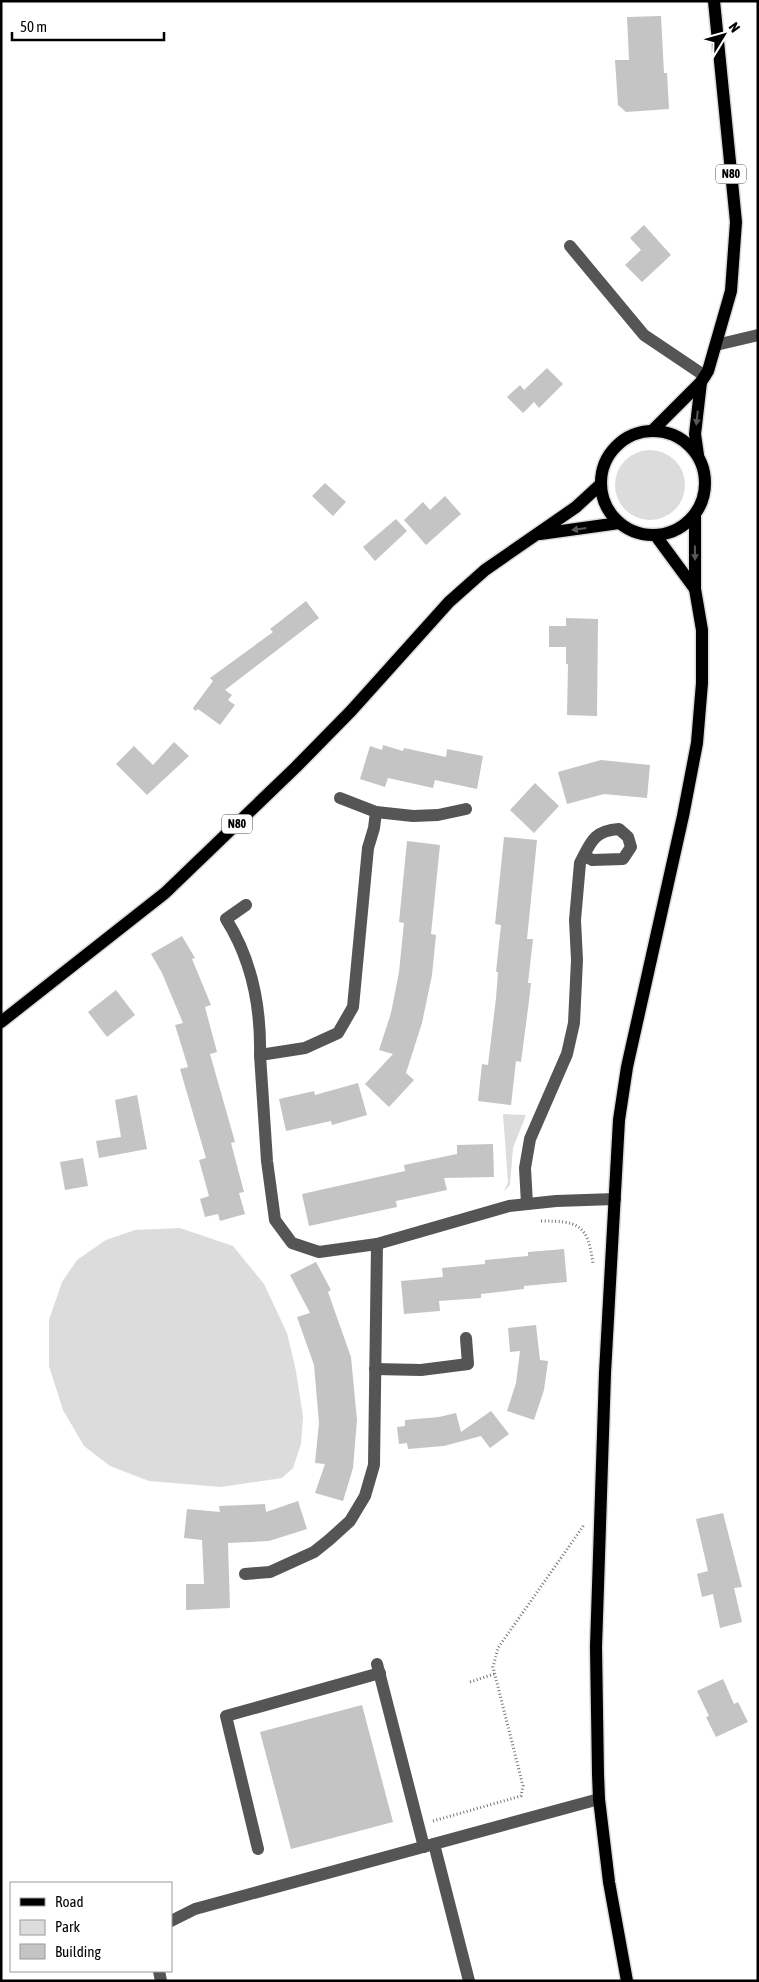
<svg xmlns="http://www.w3.org/2000/svg" width="759" height="1982" font-family="'Asap Condensed',sans-serif">
<style>
.green{fill:#dcdcdc}
.building{fill:#c4c4c4}
.lines{fill:none;stroke-linecap:round;stroke-linejoin:round}
.major-casing{stroke:#dbdbdb;stroke-width:15}
.path{stroke:#777;stroke-width:3;stroke-dasharray:1 2.5;stroke-linecap:butt}
.minor{stroke:#555;stroke-width:12}
.major{stroke:#000;stroke-width:12}
.oneway{fill:#595959}
.labels{text-anchor:middle;stroke-width:4.5;stroke-linejoin:round;paint-order:stroke}
.shield{fill:#fff;stroke:#4c4c4c;stroke-width:1}
.shield-label{font-size:12px;font-weight:bold;fill:#000}
</style>
<rect width="100%" height="100%" fill="#fff"/>
<!-- green -->
<g class="green">
<circle cx="650" cy="485" r="35"/>
<path d="M 503,1114 L 526,1115 L 513,1148 L 510,1185 L 504,1191 L 508,1182 Z"/>
<path d="M 180,1228 L 233,1246 L 264,1284 L 287,1333 L 296,1371 L 303,1417 L 301,1444 L 293,1468 L 282,1478 L 221,1487 L 149,1481 L 110,1466 L 84,1446 L 63,1410 L 49,1366 L 49,1320 L 62,1282 L 77,1260 L 106,1240 L 135,1230 Z"/>
</g>
<!-- building -->
<g class="building">
<path d="M 661,16 L 664,73 L 667,73 L 669,109 L 626,112 L 618,105 L 615,60 L 629,60 L 627,17 Z"/>
<path d="M 644,225 L 671,255 L 642,282 L 625,265 L 641,250 L 630,238 Z"/>
<path d="M 547,368 L 563,384 L 539,408 L 534,402 L 523,413 L 507,397 L 520,385 L 524,390 Z"/>
<path d="M 325,483 L 346,502 L 333,516 L 312,496 Z"/>
<path d="M 445,496 L 461,514 L 426,545 L 404,520 L 423,502 L 430,510 Z"/>
<path d="M 396,519 L 407,531 L 375,561 L 363,547 Z"/>
<path d="M 306,601 L 319,618 L 225,690 L 232,695 L 228,700 L 235,705 L 220,725 L 198,709 L 195,711 L 193,708 L 213,681 L 210,678 L 273,632 L 270,629 Z"/>
<path d="M 566,618 L 598,619 L 597,716 L 567,715 L 568,664 L 566,664 L 566,647 L 549,647 L 549,626 L 566,626 Z"/>
<path d="M 174,742 L 189,756 L 147,795 L 116,764 L 134,746 L 153,765 Z"/>
<path d="M 383,745 L 403,751 L 404,748 L 446,757 L 447,749 L 483,756 L 477,789 L 435,780 L 433,788 L 388,778 L 385,787 L 360,779 L 370,746 L 382,750 Z"/>
<path d="M 601,760 L 650,765 L 647,798 L 604,794 L 567,804 L 558,772 Z"/>
<path d="M 535,783 L 559,806 L 534,833 L 510,810 Z"/>
<path d="M 504,837 L 537,840 L 527,939 L 533,939 L 528,983 L 531,983 L 529,1001 L 521,1062 L 516,1061 L 511,1105 L 478,1101 L 482,1064 L 488,1065 L 496,998 L 498,972 L 496,972 L 501,925 L 495,924 Z"/>
<path d="M 407,841 L 440,845 L 431,934 L 436,935 L 432,975 L 422,1023 L 406,1073 L 414,1080 L 389,1107 L 365,1084 L 393,1054 L 379,1050 L 391,1013 L 399,972 L 404,923 L 399,922 Z"/>
<path d="M 182,936 L 195,958 L 192,959 L 211,1005 L 205,1007 L 217,1052 L 210,1054 L 235,1142 L 231,1143 L 244,1192 L 239,1193 L 245,1214 L 220,1221 L 218,1214 L 205,1217 L 200,1199 L 209,1196 L 199,1160 L 206,1158 L 180,1069 L 188,1067 L 175,1025 L 183,1023 L 162,973 L 151,954 Z"/>
<path d="M 116,990 L 135,1015 L 107,1037 L 88,1012 Z"/>
<path d="M 358,1083 L 367,1115 L 332,1125 L 331,1121 L 286,1131 L 279,1099 L 314,1091 L 315,1095 Z"/>
<path d="M 137,1095 L 147,1149 L 99,1158 L 96,1141 L 121,1137 L 115,1100 Z"/>
<path d="M 493,1144 L 494,1177 L 444,1178 L 447,1190 L 396,1201 L 397,1207 L 309,1226 L 302,1194 L 405,1171 L 404,1165 L 457,1154 L 457,1145 Z"/>
<path d="M 83,1158 L 88,1186 L 65,1190 L 60,1162 Z"/>
<path d="M 564,1249 L 567,1282 L 524,1286 L 524,1289 L 481,1294 L 481,1298 L 439,1301 L 440,1311 L 404,1314 L 401,1281 L 443,1277 L 442,1268 L 485,1264 L 485,1260 L 528,1256 L 528,1252 Z"/>
<path d="M 316,1262 L 331,1290 L 328,1292 L 351,1357 L 357,1420 L 353,1468 L 343,1501 L 315,1493 L 325,1464 L 315,1463 L 319,1423 L 314,1365 L 297,1317 L 310,1313 L 290,1275 Z"/>
<path d="M 536,1325 L 540,1360 L 548,1361 L 544,1390 L 534,1420 L 507,1411 L 516,1383 L 520,1351 L 510,1352 L 508,1328 Z"/>
<path d="M 491,1411 L 509,1434 L 490,1448 L 481,1436 L 444,1446 L 408,1449 L 407,1443 L 399,1444 L 397,1427 L 405,1426 L 405,1420 L 439,1417 L 456,1413 L 461,1432 Z"/>
<path d="M 298,1501 L 307,1529 L 269,1541 L 228,1543 L 230,1608 L 186,1610 L 186,1584 L 204,1584 L 202,1540 L 184,1538 L 187,1509 L 220,1512 L 219,1506 L 265,1504 L 266,1512 Z"/>
<path d="M 723,1513 L 742,1587 L 734,1588 L 742,1622 L 720,1628 L 713,1594 L 702,1597 L 697,1574 L 708,1571 L 696,1519 Z"/>
<path d="M 723,1679 L 734,1704 L 738,1702 L 748,1722 L 716,1737 L 706,1717 L 709,1716 L 697,1691 Z"/>
<path d="M 362,1705 L 393,1822 L 291,1849 L 260,1732 Z"/>
</g>
<g class="lines">
<defs>
<g id="major">
<circle cx="653" cy="483" r="52"/>
<path d="M 652,431 L 701,382 L 708,371 L 731,291 L 736,222 L 714,1"/>
<path d="M 698,455 L 695,434 L 701,382"/>
<path d="M 540,534 L 619,523"/>
<path d="M 656,536 L 695,589"/>
<path d="M 1,1022 L 165,893 L 296,767 L 351,711 L 449,602 L 485,570 L 576,507 L 601,484"/>
<path d="M 627,1981 L 609,1882 L 599,1799 L 598,1774 L 596,1647 L 605,1373 L 619,1120 L 627,1067 L 683,816 L 697,743 L 702,683 L 702,630 L 695,589 L 695,517"/>
</g>
</defs>
<!-- major casing -->
<use href="#major" class="major-casing"/>
<!-- path -->
<g class="path">
<path d="M 541,1221 C 578,1221 588,1224 593,1264"/>
<path d="M 470,1682 L 494,1674"/>
<path d="M 433,1821 L 521,1796 L 523,1786 L 493,1667 L 498,1648 L 584,1525"/>
</g>
<!-- minor -->
<g class="minor">
<path d="M 570,246 L 644,335 L 705,376"/>
<path d="M 716,345 L 758,335"/>
<path d="M 340,798 L 376,812"/>
<path d="M 466,809 L 438,815 L 413,816 L 376,812 L 374,828 L 368,848 L 353,1007 L 338,1033 L 305,1048 L 260,1055 L 267,1161 L 275,1220 L 292,1243 L 319,1252 L 377,1244 L 509,1206 L 556,1201 L 615,1199"/>
<path d="M 246,905 L 226,919 C 252,960 261,1007 260,1055"/>
<path d="M 527,1204 L 525,1168 L 530,1139 L 567,1054 L 574,1023 L 577,960 L 575,920 L 580,863 C 591,842 593,831 619,829 L 628,837 L 631,847 L 623,859 L 592,860 L 584,855"/>
<path d="M 375,1369 L 421,1370 L 468,1364 L 466,1338"/>
<path d="M 245,1574 L 270,1572 L 314,1552 L 329,1540 L 350,1521 L 365,1496 L 374,1465 L 377,1244"/>
<path d="M 377,1664 L 424,1847"/>
<path d="M 434,1844 L 469,1981"/>
<path d="M 258,1849 L 226,1716 L 380,1673"/>
<path d="M 171,1921 L 195,1909 L 599,1799"/>
<path d="M 159,1971 L 161,1981"/>
</g>
<!-- major -->
<use href="#major" class="major"/>
</g>
<!-- one-way arrows -->
<defs><path id="oneway-solid" d="M-6-.8H1V-3.2L6.5 0L1 3.2V.8H-6Z" transform="scale(1.25)"/></defs>
<g class="oneway">
<use href="#oneway-solid" transform="translate(697 418) rotate(96)"/>
<use href="#oneway-solid" transform="translate(579 529) rotate(172)"/>
<use href="#oneway-solid" transform="translate(695 553) rotate(89)"/>
</g>
<g class="labels">
<!-- shield labels -->
<g class="shield">
<rect x="716" y="164.5" width="30" height="19" rx="4"/>
<rect x="222" y="814.5" width="30" height="19" rx="4"/>
</g>
<g class="shield-label">
<text x="731" y="178">N80</text>
<text x="237" y="828">N80</text>
</g>
</g>
<!-- border -->
<rect width="759" height="1982" fill="none" stroke="#000000" stroke-width="5"/>
<!-- legend -->
<rect x="10" y="1882" width="162" height="90" fill="#ffffff" stroke="#999999"/>
<rect x="20" y="1898" width="25" height="8" fill="#000000" stroke="#999999"/>
<text x="55" y="1907" font-size="15" fill="#000000">Road</text>
<rect x="20" y="1920" width="25" height="15" fill="#dcdcdc" stroke="#999999"/>
<text x="55" y="1932" font-size="15" fill="#000000">Park</text>
<rect x="20" y="1944" width="25" height="15" fill="#c4c4c4" stroke="#999999"/>
<text x="55" y="1957" font-size="15" fill="#000000">Building</text>
<!-- north arrow -->
<g transform="translate(724 35) rotate(53)" stroke="#ffffff" stroke-width="4" paint-order="stroke">
<path d="M0-4L9 19L0 12L-9 19Z" fill="#000000"/>
<text y="-8" font-size="14" font-weight="bold" text-anchor="middle" fill="#000000">N</text>
</g>
<!-- scale -->
<path d="M12 32v8h152v-8" fill="none" stroke="#000000" stroke-width="2.5"/>
<text x="20" y="32" font-size="15" fill="#000000" stroke="#ffffff" stroke-width="4" paint-order="stroke">50 m</text>
</svg>
